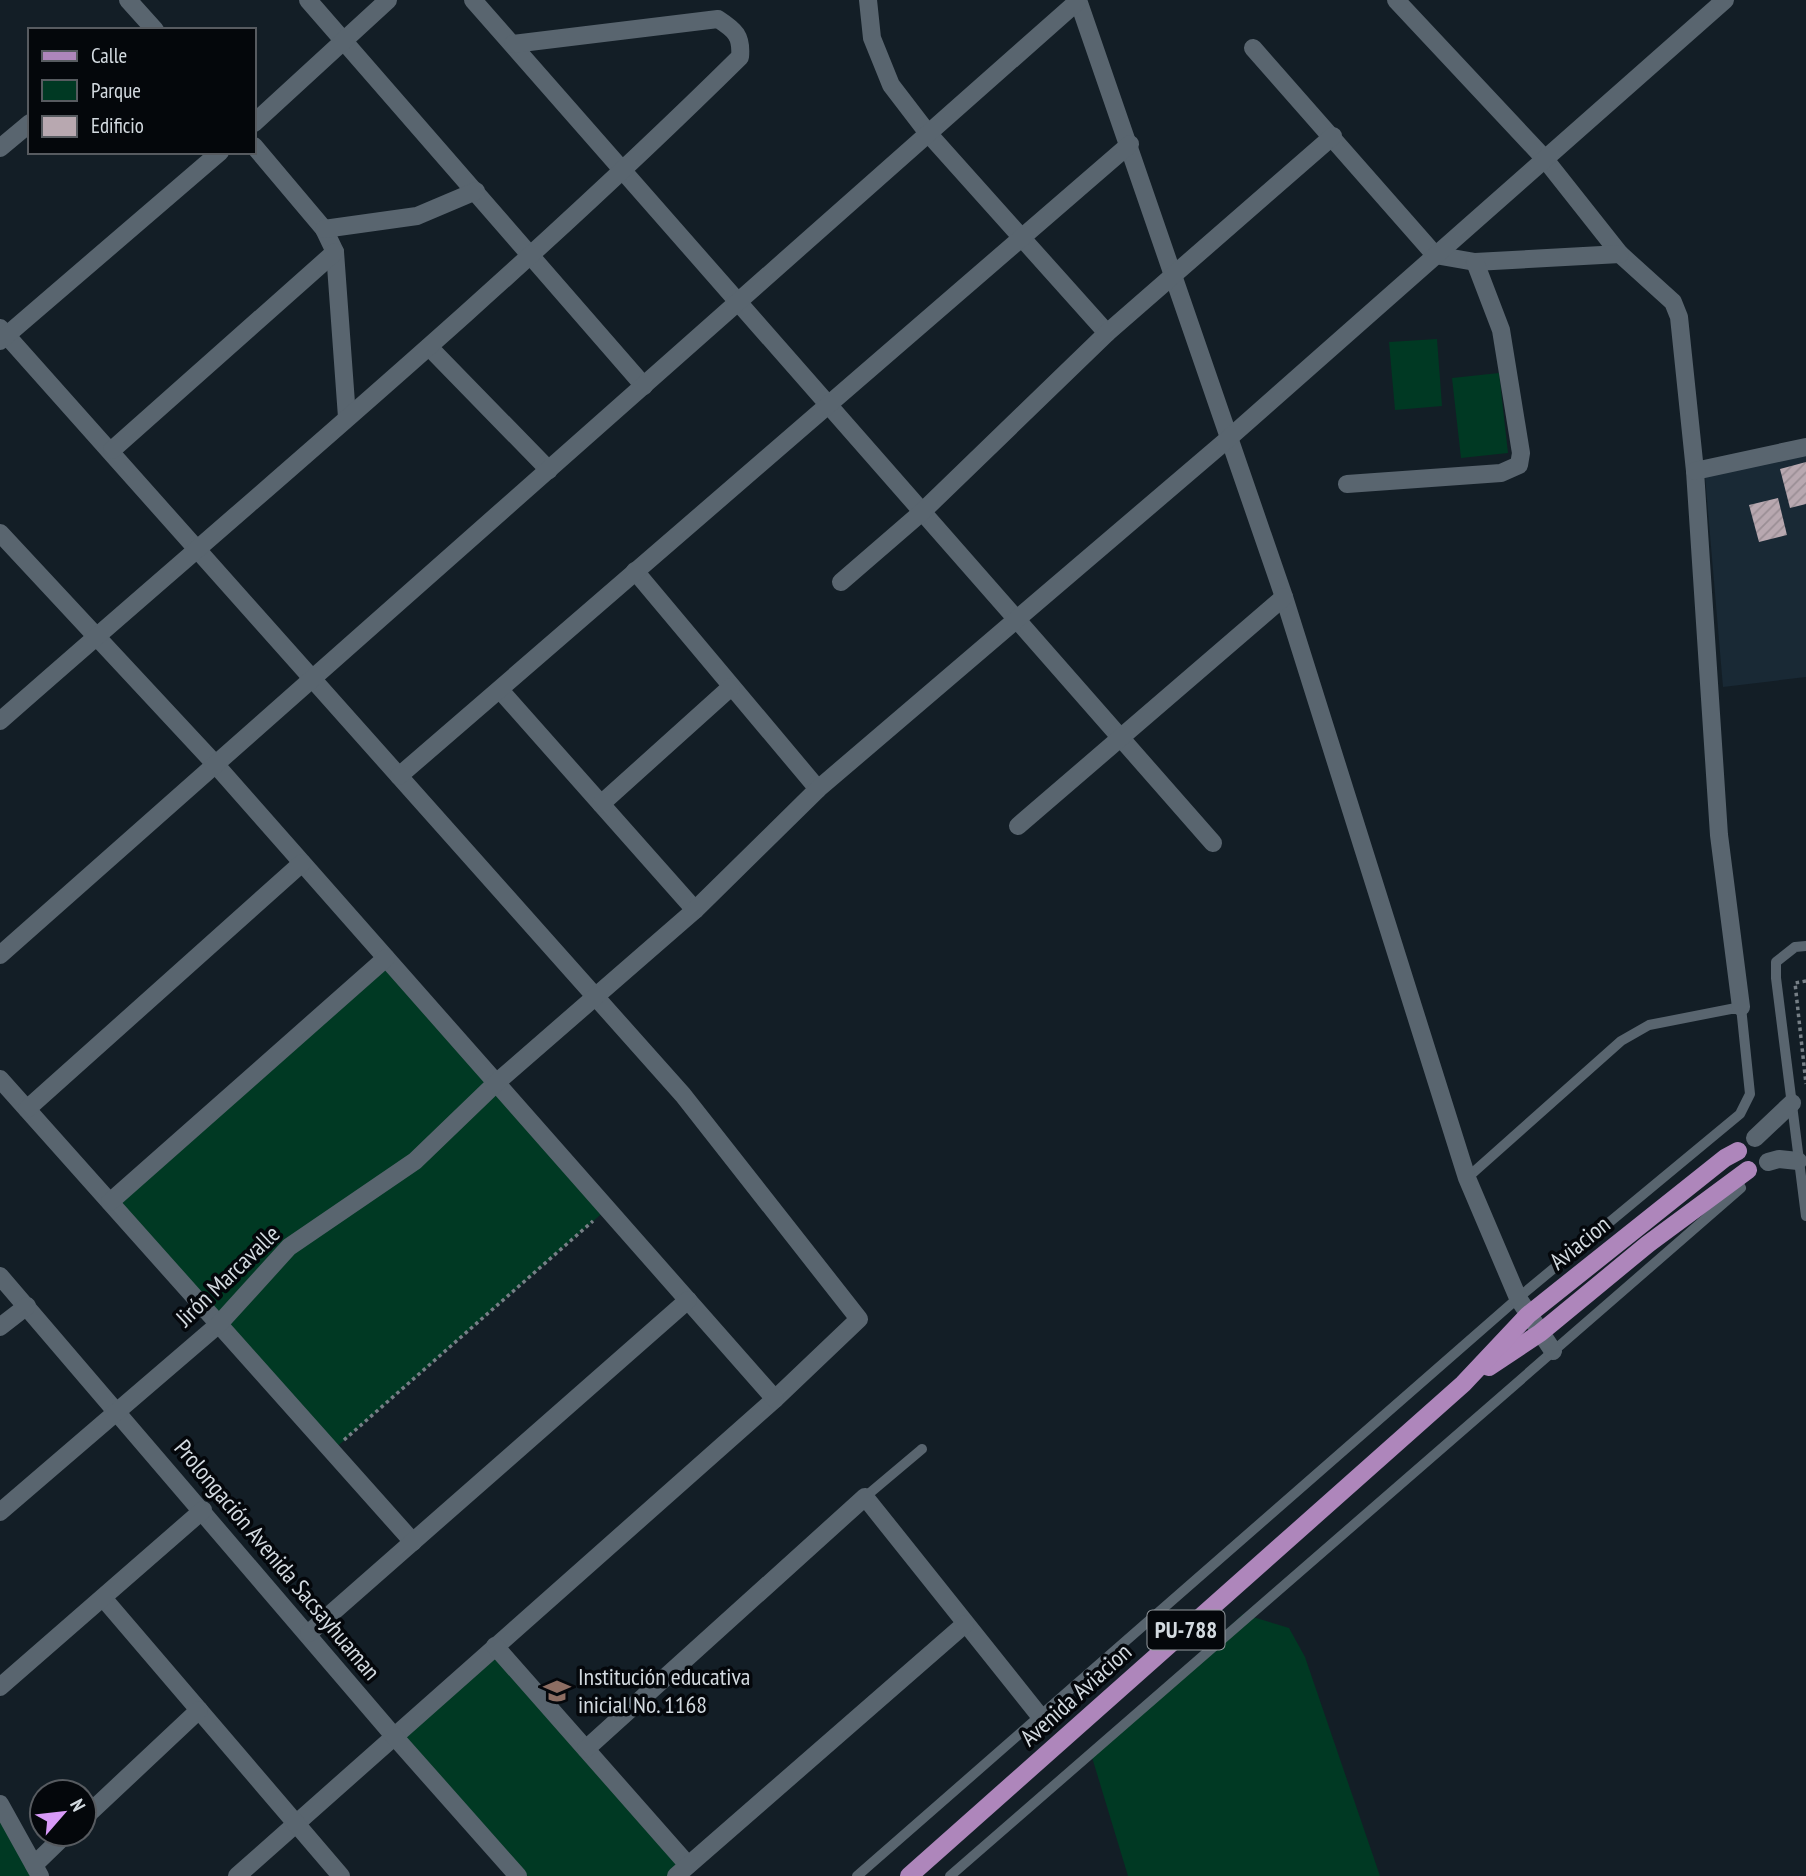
<svg xmlns="http://www.w3.org/2000/svg" width="1806" height="1876" font-family="'PT Sans Narrow',sans-serif">
<style>
.built{fill:#192935}
.park{fill:#003923}
.building{fill:url(#building-hatch)}
.lines{fill:none;stroke-linecap:round;stroke-linejoin:round}
.path{stroke:#767f86;stroke-width:3.5;stroke-dasharray:3.5 3.5;stroke-linecap:butt}
.service{stroke:#59656f;stroke-width:10}
.minor{stroke:#59656f;stroke-width:18}
.tertiary{stroke:#59656f;stroke-width:18}
.primary{stroke:#ae86bb;stroke-width:18}
.labels{text-anchor:middle;stroke-width:7;stroke-linejoin:round;paint-order:stroke}
.shield{fill:#04070b;stroke:#959ba0;stroke-width:2}
.shield-label{font-size:23px;font-weight:bold;fill:#d3dae0}
.street-label{font-size:24px;fill:#d3dae0;stroke:#04070b}
.poi-label{font-size:24px;fill:#d3dae0;stroke:#04070b;text-anchor:start}
</style>
<defs>
<pattern id="building-hatch" width="6" height="6" patternUnits="userSpaceOnUse" patternTransform="scale(1.75)"><rect width="6" height="6" fill="#b8a8b0"/><path d="M-1 1l2-2M0 6l6-6M5 7l2-2" fill="none" stroke="#9a8e95"/></pattern>
</defs>
<rect width="100%" height="100%" fill="#131e26"/>
<!-- built -->
<path class="built" d="M 1806,453 L 1806,677 L 1723,687 L 1705,476 Z"/>
<!-- park -->
<g class="park">
<path d="M 1437,339 L 1442,406 L 1395,410 L 1389,342 Z"/>
<path d="M 1499,373 L 1508,453 L 1461,458 L 1452,378 Z"/>
<path d="M 386,958 L 607,1209 L 332,1451 L 110,1202 Z"/>
<path d="M 1243,1614 L 1289,1628 L 1305,1657 L 1380,1876 L 1128,1876 L 1091,1754 Z"/>
<path d="M 495,1646 L 688,1865 L 676,1876 L 518,1876 L 393,1735 Z"/>
<path d="M 0,1815 L 33,1876 L 0,1876 Z"/>
</g>
<!-- building -->
<g class="building">
<path d="M 1806,462 L 1806,504 L 1790,508 L 1780,469 Z"/>
<path d="M 1778,498 L 1787,535 L 1759,542 L 1749,505 Z"/>
</g>
<g class="lines">
<!-- path -->
<g class="path">
<path d="M 1806,981 L 1795,983 L 1806,1084"/>
<path d="M 344,1440 L 593,1221"/>
</g>
<!-- service -->
<g class="service">
<path d="M 1806,946 L 1795,947 L 1776,962 L 1776,978 L 1806,1216"/>
<path d="M 865,1497 L 922,1449"/>
<path d="M 857,1876 L 1518,1298 L 1740,1114 L 1750,1094 L 1741,1007 L 1649,1025 L 1621,1041 L 1467,1178"/>
<path d="M 950,1876 L 1741,1188 L 1735,1177"/>
</g>
<!-- minor -->
<g class="minor">
<path d="M 128,0 L 155,30"/>
<path d="M 308,0 L 644,386"/>
<path d="M 473,0 L 1213,843"/>
<path d="M 868,0 L 872,38 L 891,85 L 927,132 L 1107,333"/>
<path d="M 1078,0 L 1284,597 L 1467,1178 L 1518,1298 L 1553,1351"/>
<path d="M 1396,0 L 1544,158 L 1620,254 L 1673,302 L 1679,317 L 1695,471 L 1719,835 L 1741,1007"/>
<path d="M 1253,48 L 1435,255 L 1475,262 L 1620,254"/>
<path d="M 254,123 L 388,0"/>
<path d="M 254,146 L 324,229 L 335,252 L 347,417"/>
<path d="M 0,148 L 30,123"/>
<path d="M 324,229 L 417,216 L 476,191"/>
<path d="M 0,328 L 683,1095 L 859,1319 L 775,1399 L 237,1876"/>
<path d="M 0,341 L 220,152"/>
<path d="M 429,347 L 549,470"/>
<path d="M 112,450 L 335,252"/>
<path d="M 1695,471 L 1806,447"/>
<path d="M 1347,484 L 1501,473 L 1519,465 L 1521,453 L 1501,330 L 1475,262"/>
<path d="M 0,533 L 216,765 L 775,1399"/>
<path d="M 635,571 L 818,789"/>
<path d="M 841,582 L 922,512 L 1107,333 L 1333,136"/>
<path d="M 500,690 L 695,910"/>
<path d="M 0,721 C 249,502 504,290 740,57 C 742,36 735,30 718,19 L 513,44"/>
<path d="M 399,776 L 1130,144"/>
<path d="M 601,804 L 731,687"/>
<path d="M 1018,826 L 1284,597"/>
<path d="M 0,955 L 1078,1"/>
<path d="M 0,1079 L 413,1542"/>
<path d="M 27,1109 L 302,863"/>
<path d="M 110,1202 L 386,958"/>
<path d="M 0,1276 L 393,1735 L 518,1876"/>
<path d="M 0,1327 L 27,1306"/>
<path d="M 0,1512 L 219,1324 L 289,1247 L 415,1161 L 496,1083 L 695,910 L 818,789 L 1229,438 L 1725,0"/>
<path d="M 104,1599 L 341,1876"/>
<path d="M 309,1633 L 688,1300"/>
<path d="M 495,1646 L 688,1865"/>
<path d="M 0,1687 L 203,1510"/>
<path d="M 586,1749 L 865,1497 L 1039,1715"/>
<path d="M 0,1804 L 40,1876"/>
<path d="M 84,1818 L 199,1710"/>
<path d="M 34,1865 L 66,1834"/>
<path d="M 676,1876 L 965,1624"/>
</g>
<!-- tertiary -->
<g class="tertiary">
<path d="M 1755,1138 L 1792,1103"/>
<path d="M 1768,1162 L 1779,1159 L 1798,1161"/>
</g>
<!-- primary -->
<g class="primary">
<path d="M 1489,1367 L 1540,1333 L 1648,1244 L 1748,1170"/>
<path d="M 909,1876 L 1463,1384 L 1528,1315 L 1725,1158 L 1738,1151"/>
</g>
</g>
<!-- icons -->
<defs>
<symbol id="school-bare" viewBox="-9 -9 18 18"><path d="M0-5L7-2L0 1L-7-2ZM-4 1L0 2.5L4 1V4Q0 6-4 4Z" fill="#8d6e63" stroke="#04070b" stroke-width="2.5" paint-order="stroke"/></symbol>
</defs>
<g fill-rule="evenodd">
<use href="#school-bare" x="538" y="1672" width="38" height="38"/>
</g>
<g class="labels">
<!-- shield labels -->
<rect class="shield" x="1147.5" y="1610.5" width="77" height="39" rx="5"/>
<g class="shield-label">
<text x="1186" y="1638">PU-788</text>
</g>
<!-- street labels -->
<g class="street-label">
<text transform="translate(1580 1243) rotate(-39)" y="8">Aviacion</text>
<text transform="translate(228 1276) rotate(-44)" y="8">Jirón Marcavalle</text>
<text transform="translate(277 1560) rotate(50)" y="8">Prolongación Avenida Sacsayhuaman</text>
<text transform="translate(1076 1695) rotate(-42)" y="8">Avenida Aviacion</text>
</g>
<!-- poi labels -->
<g class="poi-label">
<text x="578" y="1685">Institución educativa<tspan x="578" dy="28">inicial No. 1168</tspan></text>
</g>
</g>
<!-- legend -->
<rect x="28" y="28" width="228" height="126" fill="#04070b" stroke="#575b60" stroke-width="2"/>
<rect x="42" y="51" width="35" height="10" fill="#ae86bb" stroke="#575b60" stroke-width="2"/>
<text x="91" y="63" font-size="21" fill="#d3dae0">Calle</text>
<rect x="42" y="80" width="35" height="21" fill="#003923" stroke="#575b60" stroke-width="2"/>
<text x="91" y="98" font-size="21" fill="#d3dae0">Parque</text>
<rect x="42" y="116" width="35" height="21" fill="#b8a8b0" stroke="#575b60" stroke-width="2"/>
<text x="91" y="133" font-size="21" fill="#d3dae0">Edificio</text>
<!-- north arrow -->
<g transform="translate(63 1813) rotate(62)"><circle r="33" fill="#04070b" stroke="#575b60" stroke-width="2"/>
<path d="M0-5L12 26L0 18L-12 26Z" fill="#d89af8"/>
<text y="-10" font-size="19" font-weight="bold" text-anchor="middle" fill="#d3dae0">N</text>
</g>
</svg>
